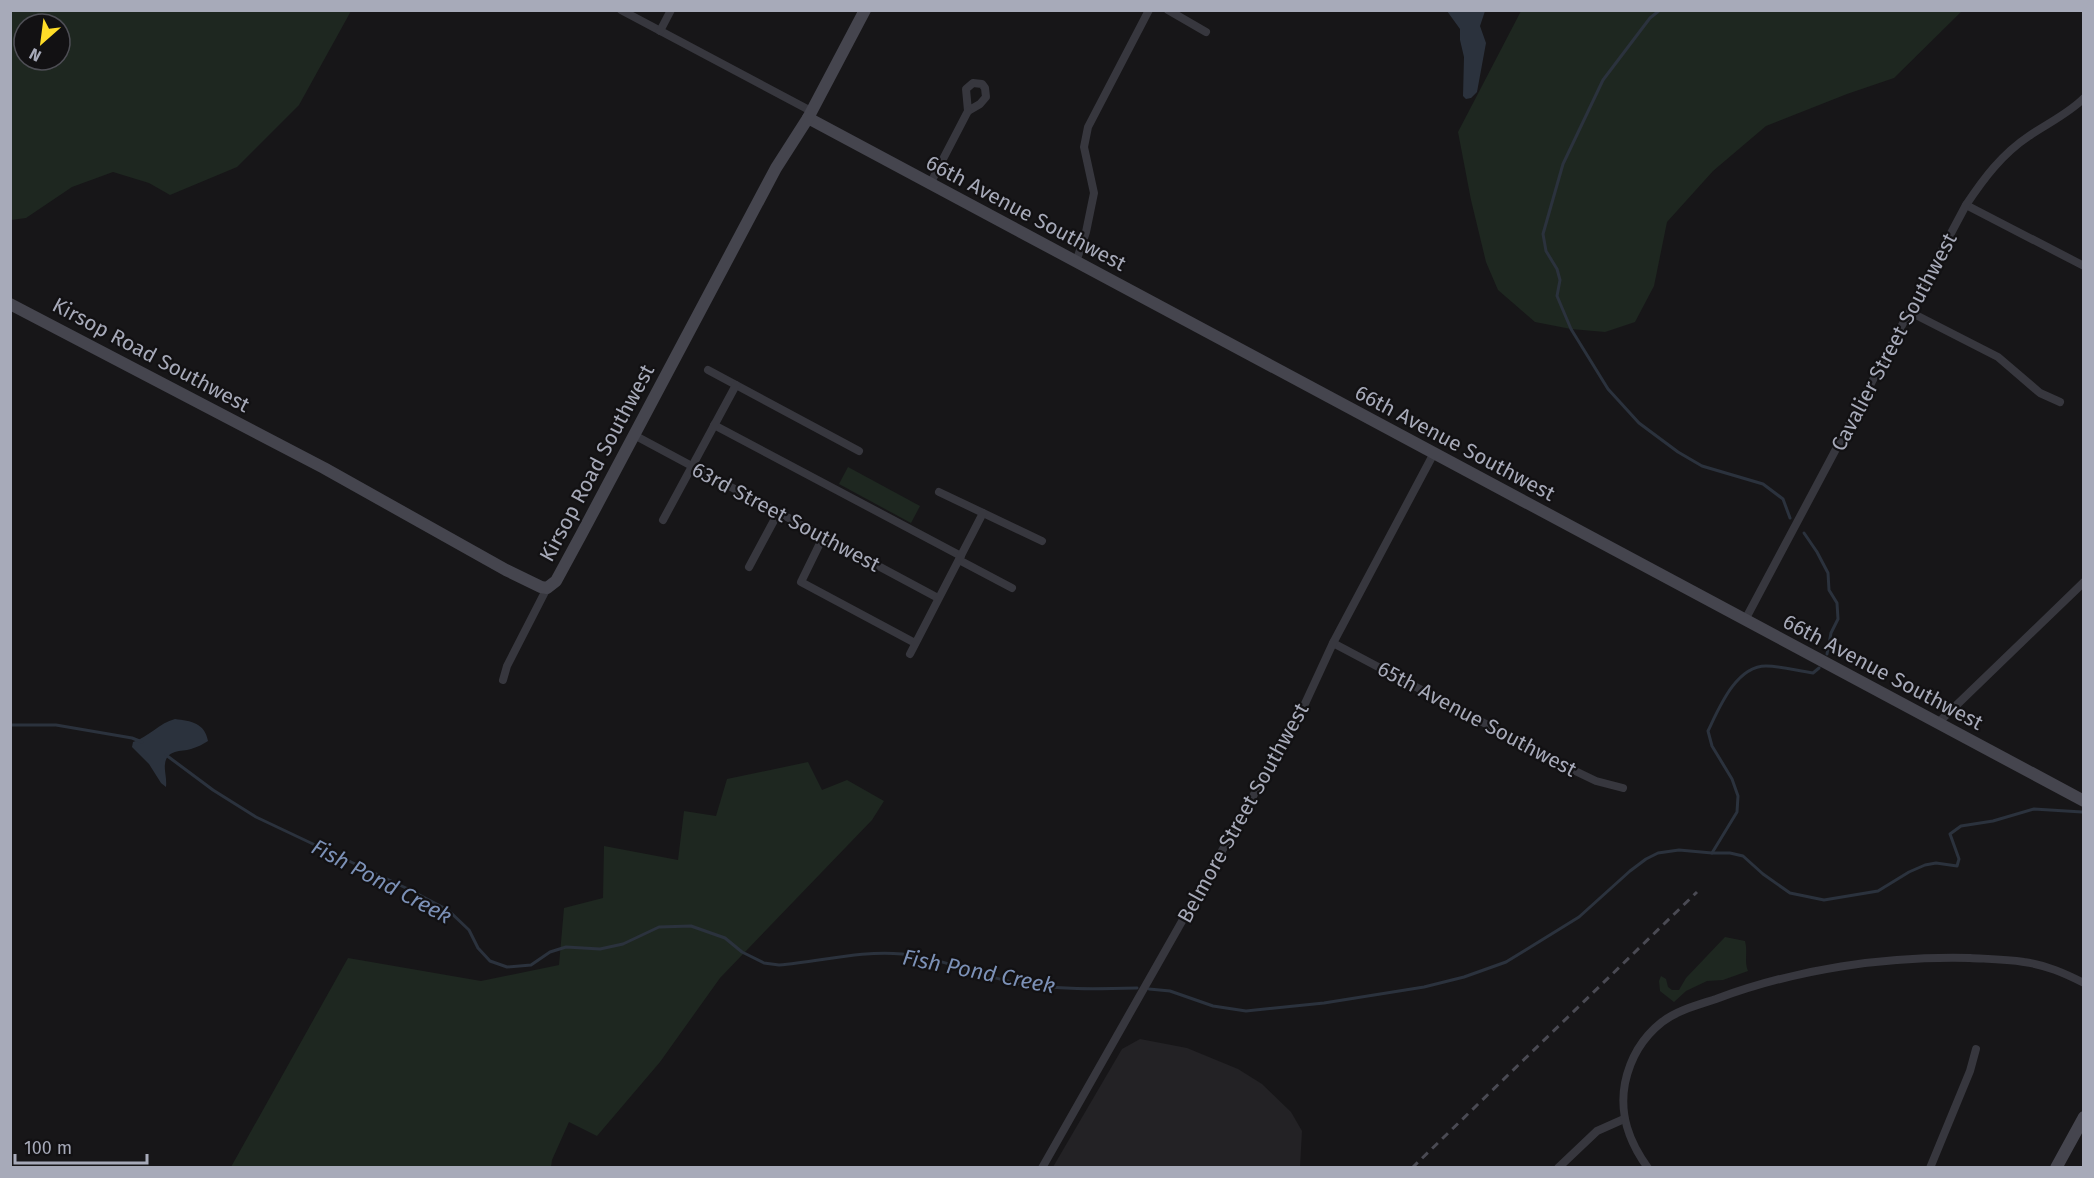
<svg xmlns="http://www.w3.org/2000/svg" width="2094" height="1178" font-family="'Fira Sans',sans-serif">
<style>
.built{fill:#232225}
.green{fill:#1e2720;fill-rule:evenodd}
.water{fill:#2b323d}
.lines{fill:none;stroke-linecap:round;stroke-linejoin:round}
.stream{stroke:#2b323d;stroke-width:3}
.street{stroke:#37373e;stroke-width:8}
.secondary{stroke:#45454e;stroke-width:12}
.rail{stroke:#4a4a53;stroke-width:3;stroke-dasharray:8 6;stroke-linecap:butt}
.labels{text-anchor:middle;stroke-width:4.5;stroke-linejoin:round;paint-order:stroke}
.street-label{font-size:21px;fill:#a7aab9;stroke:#121113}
.water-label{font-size:22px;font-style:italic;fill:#7c91b7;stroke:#121113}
</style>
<rect width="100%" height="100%" fill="#171618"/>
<!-- built -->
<path class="built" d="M 1140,1039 L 1187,1048 L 1238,1069 L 1262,1084 L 1291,1112 L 1302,1131 L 1300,1167 L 1053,1167 L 1122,1049 Z"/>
<!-- green -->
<g class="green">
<path d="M 11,10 L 351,10 L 351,11 L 299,105 L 237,167 L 170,195 L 149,183 L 113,172 L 72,187 L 26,218 L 11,220 ZM 24,24 L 60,24 L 60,60 L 24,60 Z"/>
<path d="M 1521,11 L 1521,10 L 1962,11 L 1894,78 L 1847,94 L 1766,126 L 1713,171 L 1667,222 L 1654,286 L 1635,322 L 1605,332 L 1571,329 L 1535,322 L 1498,290 L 1486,262 L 1471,200 L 1458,132 Z"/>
<path d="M 848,467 L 920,506 L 911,523 L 839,484 Z"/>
<path d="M 808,762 L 822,790 L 847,780 L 884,801 L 872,820 L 720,978 L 660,1062 L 597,1136 L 569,1122 L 552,1160 L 551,1167 L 231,1167 L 348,958 L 481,981 L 559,965 L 564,908 L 603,898 L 604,846 L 678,860 L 684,811 L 716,816 L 727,779 Z"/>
<path d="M 1725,937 L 1745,941 C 1748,952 1744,962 1748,971 L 1723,980 L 1707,981 L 1686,991 L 1674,1002 L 1660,991 L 1659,981 L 1661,976 L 1666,979 L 1668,987 L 1672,990 L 1679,990 L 1686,978 Z"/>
</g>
<!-- water -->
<g class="water">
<path d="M 1447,11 L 1485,11 L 1480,26 L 1486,43 L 1477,92 L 1471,98 L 1466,99 L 1463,96 L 1464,57 L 1460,40 L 1460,29 Z"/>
<path d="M 175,719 C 191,721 205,723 208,741 C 203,744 198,747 191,749 C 181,752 167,749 165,764 C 164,771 167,778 166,787 L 161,783 L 149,764 L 132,747 L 133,742 C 149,737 159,723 175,719 Z"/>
</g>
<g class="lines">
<!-- stream -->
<g class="stream">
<path d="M 1660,10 L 1650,18 L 1603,80 L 1563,164 L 1543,234 L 1546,251 L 1557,269 L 1560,280 L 1557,296 L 1571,329 L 1608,389 L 1639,423 L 1678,452 L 1702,466 L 1763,484 L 1783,499 L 1790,518"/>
<path d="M 1804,533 L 1817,552 L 1828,573 L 1829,590 L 1837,603 L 1838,619 L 1831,633 L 1827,654"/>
<path d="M 10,725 L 56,725 L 132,738 L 142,742"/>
<path d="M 166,755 L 213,790 L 256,817 L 408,889 L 448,910 L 469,930 L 478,948 L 490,961 L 507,967 L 531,965 L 550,952 L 566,947 L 600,949 L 623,944 L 659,927 L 691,926 L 725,938 L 742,952 L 764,963 L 779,965 C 819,962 861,950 902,954 C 943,958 978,976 1017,983 C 1057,990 1097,989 1137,988"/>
<path d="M 1712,853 L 1737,812 L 1738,796 L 1732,779 L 1712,746 L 1708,731 C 1719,708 1736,666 1766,666 C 1781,666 1798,671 1813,673 L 1819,668"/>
<path d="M 1149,989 L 1170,991 L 1213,1006 L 1246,1011 L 1324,1003 L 1424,987 L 1464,977 L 1506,962 L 1579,917 L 1630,871 L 1646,859 L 1658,853 L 1679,850 L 1712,853 L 1730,853 L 1743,856 L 1763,874 L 1790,893 L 1824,900 L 1878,891 L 1909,872 L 1925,865 L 1936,863 L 1957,866 L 1959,859 L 1950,834 L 1961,826 L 1993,821 L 2034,809 L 2082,812"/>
</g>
<!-- street -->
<g class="street">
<path d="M 621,10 L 811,111"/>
<path d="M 1168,10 L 1206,32"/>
<path d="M 660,31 L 671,10"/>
<path d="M 973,83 L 982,84 L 985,88 L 986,97 L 980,104 L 968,111 L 966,89 Z"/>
<path d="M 930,184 L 968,111"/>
<path d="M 1966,205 L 2084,266"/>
<path d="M 1076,262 L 1086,232 L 1094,193 L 1084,147 L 1088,127 L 1149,10"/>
<path d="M 1910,312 L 1998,357 L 2040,393 L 2060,402"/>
<path d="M 708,370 L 859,451"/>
<path d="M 714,425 L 961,556"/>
<path d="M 634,435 L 938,598"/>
<path d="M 939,492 L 1042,541"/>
<path d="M 663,520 L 736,385"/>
<path d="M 823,537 L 801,582 L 915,643"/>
<path d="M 959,560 L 1012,588"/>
<path d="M 749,567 L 778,513"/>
<path d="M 1745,620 L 1966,205 C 1984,178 2002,154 2029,136 C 2048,123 2068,114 2084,98"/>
<path d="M 1333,643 L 1571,769 L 1596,781 L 1623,788"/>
<path d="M 910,654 L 983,513"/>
<path d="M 503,680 L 507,666 L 547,588"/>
<path d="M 1939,722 L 2084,582"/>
<path d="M 1042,1168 L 1303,708 L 1333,643 L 1434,453"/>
<path d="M 1558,1168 L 1597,1131 L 1624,1119"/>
<path d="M 1648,1168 C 1629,1142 1619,1115 1625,1083 C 1630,1059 1643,1037 1662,1022 C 1678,1010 1698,1005 1716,999 C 1796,969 1885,956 1970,958 C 1988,959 2006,959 2024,962 C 2046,965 2064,973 2084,983"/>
<path d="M 1930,1168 L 1970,1071 L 1976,1049"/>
</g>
<!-- secondary -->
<g class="secondary">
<path d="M 808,118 L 2084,801"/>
<path d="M 10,304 L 324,468 L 506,570 L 541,587 L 547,588 L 556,581 L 581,535 L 776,168 L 808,118 L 865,10"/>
<path d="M 2056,1168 L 2084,1117"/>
</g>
<!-- rail -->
<path class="rail" d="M 1412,1168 L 1697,892"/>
</g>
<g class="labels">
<!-- street labels -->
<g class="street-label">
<text transform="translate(1026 213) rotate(28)" y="7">66th Avenue Southwest</text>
<text transform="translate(1894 342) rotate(-62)" y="7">Cavalier Street Southwest</text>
<text transform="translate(151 355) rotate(28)" y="7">Kirsop Road Southwest</text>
<text transform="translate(1455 443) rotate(28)" y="7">66th Avenue Southwest</text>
<text transform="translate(597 463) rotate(-62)" y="7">Kirsop Road Southwest</text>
<text transform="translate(786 517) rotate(28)" y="7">63rd Street Southwest</text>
<text transform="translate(1883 672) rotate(28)" y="7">66th Avenue Southwest</text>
<text transform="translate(1477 719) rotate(28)" y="7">65th Avenue Southwest</text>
<text transform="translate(1243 813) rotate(-61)" y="7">Belmore Street Southwest</text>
</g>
<!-- water labels -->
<g class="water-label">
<text transform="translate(382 881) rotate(28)" y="8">Fish Pond Creek</text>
<text transform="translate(979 971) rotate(11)" y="8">Fish Pond Creek</text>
</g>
</g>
<!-- border -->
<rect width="2094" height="1178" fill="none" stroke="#a7aab9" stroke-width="24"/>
<!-- north arrow -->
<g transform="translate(42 42) rotate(208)"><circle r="28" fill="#121113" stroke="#4e4e55" stroke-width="1.5"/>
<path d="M0-4.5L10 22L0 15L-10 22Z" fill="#ffdd28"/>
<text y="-9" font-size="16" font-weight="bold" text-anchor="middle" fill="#a7aab9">N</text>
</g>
<!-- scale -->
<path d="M15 1154v9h132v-9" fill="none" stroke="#a7aab9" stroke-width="3"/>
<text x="24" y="1154" font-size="18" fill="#a7aab9" stroke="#121113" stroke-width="4.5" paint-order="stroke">100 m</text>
</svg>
